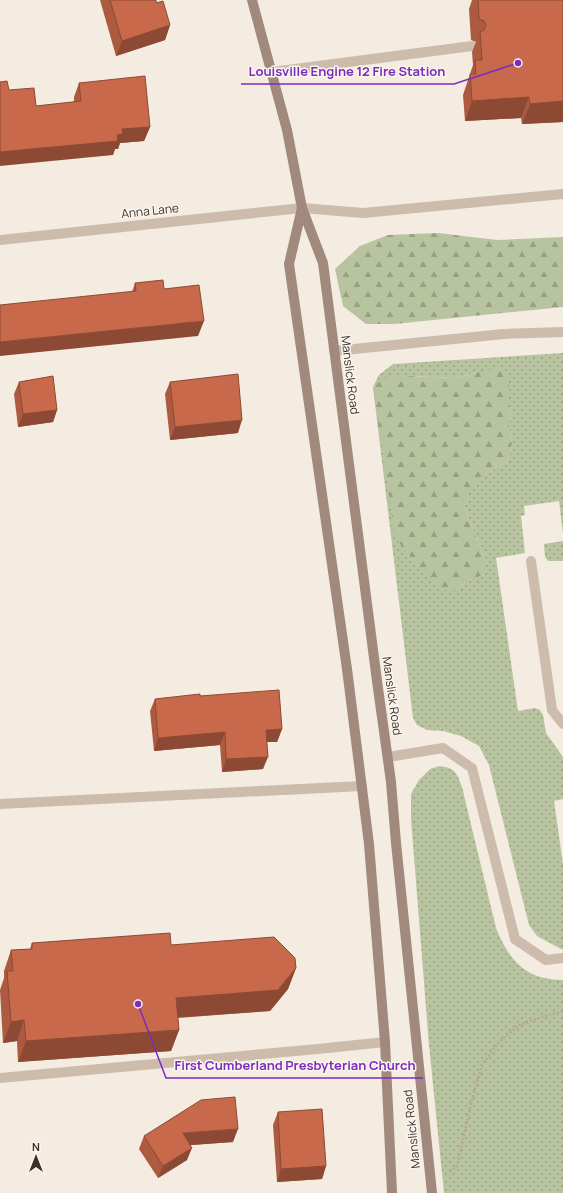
<svg xmlns="http://www.w3.org/2000/svg" width="563" height="1193" font-family="Manrope,sans-serif">
<style>
.grass{fill:url(#grass-dots);fill-rule:evenodd}
.forest{fill:url(#forest-firs)}
.lines{fill:none;stroke-linecap:round;stroke-linejoin:round}
.path{stroke:#b9a596;stroke-width:2.5;stroke-dasharray:2 2;stroke-linecap:butt}
.lane{stroke:#cdbbac;stroke-width:10}
.street{stroke:#cdbbac;stroke-width:10}
.secondary{stroke:#a18a7d;stroke-width:10}
.wall{fill:#ac5a40}
.shaded-wall{fill:#8c4a34}
.building{fill:#c8694b;stroke:#8c4a34}
.labels{text-anchor:middle;stroke-width:3;stroke-linejoin:round;paint-order:stroke}
.street-label{font-size:12px;fill:#3b302b;stroke:#fbf5ee}
.leader{fill:none;stroke:#7b2cbf;stroke-width:1.5}
.callout-dot{fill:#7b2cbf;stroke:#fbf5ee;stroke-width:1.5}
.callout-label{font-size:13px;text-anchor:middle;font-weight:bold;fill:#7b2cbf;stroke:#fbf5ee;stroke-width:3;stroke-linejoin:round;paint-order:stroke}
</style>
<defs>
<pattern id="grass-dots" width="8" height="8" patternUnits="userSpaceOnUse"><rect width="8" height="8" fill="#b8c4a0"/><path d="M2 2h.1M6 6h.1" fill="none" stroke="#97a083" stroke-width="1.8" stroke-linecap="round"/></pattern>
<pattern id="forest-firs" width="22" height="20" patternUnits="userSpaceOnUse"><rect width="22" height="20" fill="#b8c4a0"/><path d="M5 1l3.5 6h-7zM16 11l3.5 6h-7z" fill="#97a083"/></pattern>
</defs>
<rect width="100%" height="100%" fill="#f4ebe1"/>
<!-- grass -->
<g class="grass">
<path d="M 563,353 L 563,533 L 559,501 L 524,506 L 525,515 L 521,516 L 525,553 L 496,558 L 518,711 L 535,708 L 540,710 L 543,715 L 546,733 L 563,757 L 563,799 L 554,801 L 563,864 L 563,949 L 561,949 L 537,936 L 529,925 L 489,765 L 479,746 L 461,736 L 443,731 L 427,730 L 417,725 L 413,718 L 373,387 L 379,375 L 393,364 ZM 478,372 L 509,402 L 511,417 L 509,425 L 512,444 L 508,460 L 488,473 L 470,489 L 464,506 L 488,566 L 484,575 L 471,579 L 456,590 L 408,376 L 456,378 Z"/>
<path d="M 563,541 L 563,561 L 548,561 L 545,557 L 544,544 Z"/>
<path d="M 440,766 C 455,768 457,773 462,787 L 496,928 C 509,960 525,980 563,980 L 563,1193 L 444,1193 L 429,1045 L 411,819 L 411,794 L 419,780 L 430,769 Z"/>
</g>
<!-- forest -->
<g class="forest">
<path d="M 438,233 L 497,240 L 563,237 L 563,307 L 394,324 L 366,324 L 343,306 L 335,269 L 360,246 L 388,235 Z"/>
<path d="M 500,368 L 509,374 L 509,402 L 511,417 L 509,425 L 512,444 L 508,460 L 488,473 L 471,489 L 464,506 L 488,566 L 484,575 L 471,579 L 456,590 L 445,590 L 431,581 L 395,538 L 373,387 L 384,378 L 408,376 L 456,378 L 478,372 Z"/>
</g>
<g class="lines">
<!-- path -->
<path class="path" d="M 450,1172 L 457,1166 L 472,1100 L 482,1065 L 499,1042 L 519,1025 L 551,1014 L 563,1012"/>
<!-- lane -->
<g class="lane">
<path d="M 272,72 L 472,46"/>
<path d="M 302,208 L 363,213 L 563,194"/>
<path d="M 334,351 L 504,334 L 563,332"/>
<path d="M 531,561 L 552,710 L 563,724"/>
<path d="M 388,757 L 443,748 L 472,768 L 515,939 L 546,960 L 563,958"/>
<path d="M 0,804 L 362,786"/>
<path d="M 0,1078 L 318,1049 L 385,1042"/>
</g>
<!-- street -->
<path class="street" d="M 0,240 L 302,208"/>
<!-- secondary -->
<g class="secondary">
<path d="M 252,0 L 287,130 L 302,208 L 323,263 L 377,681 L 391,782 L 396,843 L 432,1193"/>
<path d="M 302,208 L 289,264 L 347,669 L 369,844 L 385,1042 L 392,1193"/>
</g>
</g>
<!-- wall -->
<g class="wall">
<path d="M 100,0 L 156,0 L 156,3 L 170,25 L 165,40 L 116,56 Z"/>
<path d="M 472,0 L 563,0 L 563,122 L 522,124 L 521,118 L 465,121 L 463,95 L 473,65 L 472,52 L 476,42 L 471,40 L 469,9 Z"/>
<path d="M 79,83 L 150,127 L 144,141 L 120,143 L 118,149 L 115,149 L 113,155 L 9,90 L 36,106 L 74,102 L 74,97 Z"/>
<path d="M 135,283 L 164,289 L 198,336 L 132,292 Z"/>
<path d="M 19,382 L 57,410 L 53,422 L 18,427 L 14,394 Z"/>
<path d="M 170,382 L 238,433 L 170,440 L 165,394 Z"/>
<path d="M 200,696 L 282,729 L 277,742 L 267,742 L 263,769 L 222,772 L 220,745 L 154,751 L 150,711 L 155,699 Z"/>
<path d="M 32,943 L 171,945 L 296,968 L 288,989 L 270,1011 L 178,1018 L 179,1030 L 171,1051 L 18,1062 L 17,1041 L 3,1043 L 0,990 L 4,978 L 4,971 L 11,950 L 30,949 Z"/>
<path d="M 278,1112 L 326,1166 L 322,1179 L 277,1182 L 273,1125 Z"/>
<path d="M 144,1136 L 233,1142 L 190,1145 L 187,1160 L 158,1178 L 139,1149 Z"/>
</g>
<!-- shaded-wall -->
<g class="shaded-wall">
<path d="M 170,25 L 165,40 L 116,56 L 122,41 Z"/>
<path d="M 529,97 L 521,118 L 465,121 L 472,101 Z"/>
<path d="M 563,101 L 563,122 L 522,124 L 530,104 Z"/>
<path d="M 150,127 L 144,141 L 120,143 L 118,149 L 115,149 L 113,155 L 0,166 L 0,152 L 117,135 L 122,129 Z"/>
<path d="M 204,321 L 198,336 L 0,356 L 0,342 Z"/>
<path d="M 57,410 L 53,422 L 18,427 L 23,414 Z"/>
<path d="M 242,420 L 238,433 L 170,440 L 175,427 Z"/>
<path d="M 282,729 L 277,742 L 262,742 L 266,730 Z"/>
<path d="M 225,732 L 220,745 L 154,751 L 158,738 Z"/>
<path d="M 268,757 L 263,769 L 222,772 L 226,759 Z"/>
<path d="M 296,968 L 288,989 L 270,1011 L 168,1018 L 176,998 Z"/>
<path d="M 24,1020 L 17,1041 L 3,1043 L 11,1022 Z"/>
<path d="M 179,1030 L 171,1051 L 18,1062 L 26,1041 Z"/>
<path d="M 238,1129 L 233,1142 L 178,1146 L 183,1133 Z"/>
<path d="M 192,1148 L 187,1160 L 158,1178 L 163,1166 Z"/>
<path d="M 326,1166 L 322,1179 L 277,1182 L 281,1169 Z"/>
</g>
<!-- building -->
<g class="building">
<path d="M 110,0 L 156,0 L 156,3 L 163,1 L 170,25 L 122,41 Z"/>
<path d="M 478,0 L 563,0 L 563,101 L 530,104 L 529,97 L 472,101 L 470,74 L 476,74 L 475,60 L 482,60 L 480,32 L 484,30 L 486,25 L 484,21 L 479,19 Z"/>
<path d="M 145,76 L 150,127 L 122,129 L 123,134 L 117,135 L 118,141 L 0,152 L 0,82 L 7,81 L 9,90 L 34,88 L 36,106 L 81,101 L 79,83 Z"/>
<path d="M 163,280 L 164,289 L 199,285 L 204,321 L 0,342 L 0,305 L 136,291 L 135,283 Z"/>
<path d="M 238,374 L 242,420 L 175,427 L 170,382 Z"/>
<path d="M 53,376 L 57,410 L 23,414 L 19,382 Z"/>
<path d="M 279,690 L 282,729 L 266,730 L 268,757 L 226,759 L 225,732 L 158,738 L 155,699 L 200,694 L 200,696 Z"/>
<path d="M 170,933 L 171,945 L 274,937 L 295,958 L 296,968 L 278,990 L 176,998 L 179,1030 L 26,1041 L 24,1020 L 11,1022 L 7,971 L 13,971 L 11,950 L 32,949 L 32,943 Z"/>
<path d="M 235,1097 L 238,1129 L 183,1133 L 192,1148 L 163,1166 L 144,1136 L 201,1100 Z"/>
<path d="M 322,1109 L 326,1166 L 281,1169 L 278,1112 Z"/>
</g>
<g class="labels">
<!-- street labels -->
<g class="street-label">
<text transform="translate(150 211) rotate(-6)" y="4">Anna Lane</text>
<text transform="translate(350 375) rotate(83)" y="4">Manslick Road</text>
<text transform="translate(392 696) rotate(82)" y="4">Manslick Road</text>
<text transform="translate(412 1129) rotate(-96)" y="4">Manslick Road</text>
</g>
</g>
<!-- callouts -->
<path class="leader" d="M518 63L454 84H241M138 1004L166 1078H423"/>
<g class="callout-dot">
<circle cx="518" cy="63" r="4"/>
<circle cx="138" cy="1004" r="4"/>
</g>
<g class="callout-label">
<text x="347" y="76">Louisville Engine 12 Fire Station</text>
<text x="295" y="1070">First Cumberland Presbyterian Church</text>
</g>
<!-- north arrow -->
<g transform="translate(36 1157)" stroke="#fbf5ee" stroke-width="3" paint-order="stroke">
<path d="M0-3L7 15L0 10L-7 15Z" fill="#3b302b"/>
<text y="-6" font-size="11" font-weight="bold" text-anchor="middle" fill="#3b302b">N</text>
</g>
</svg>
